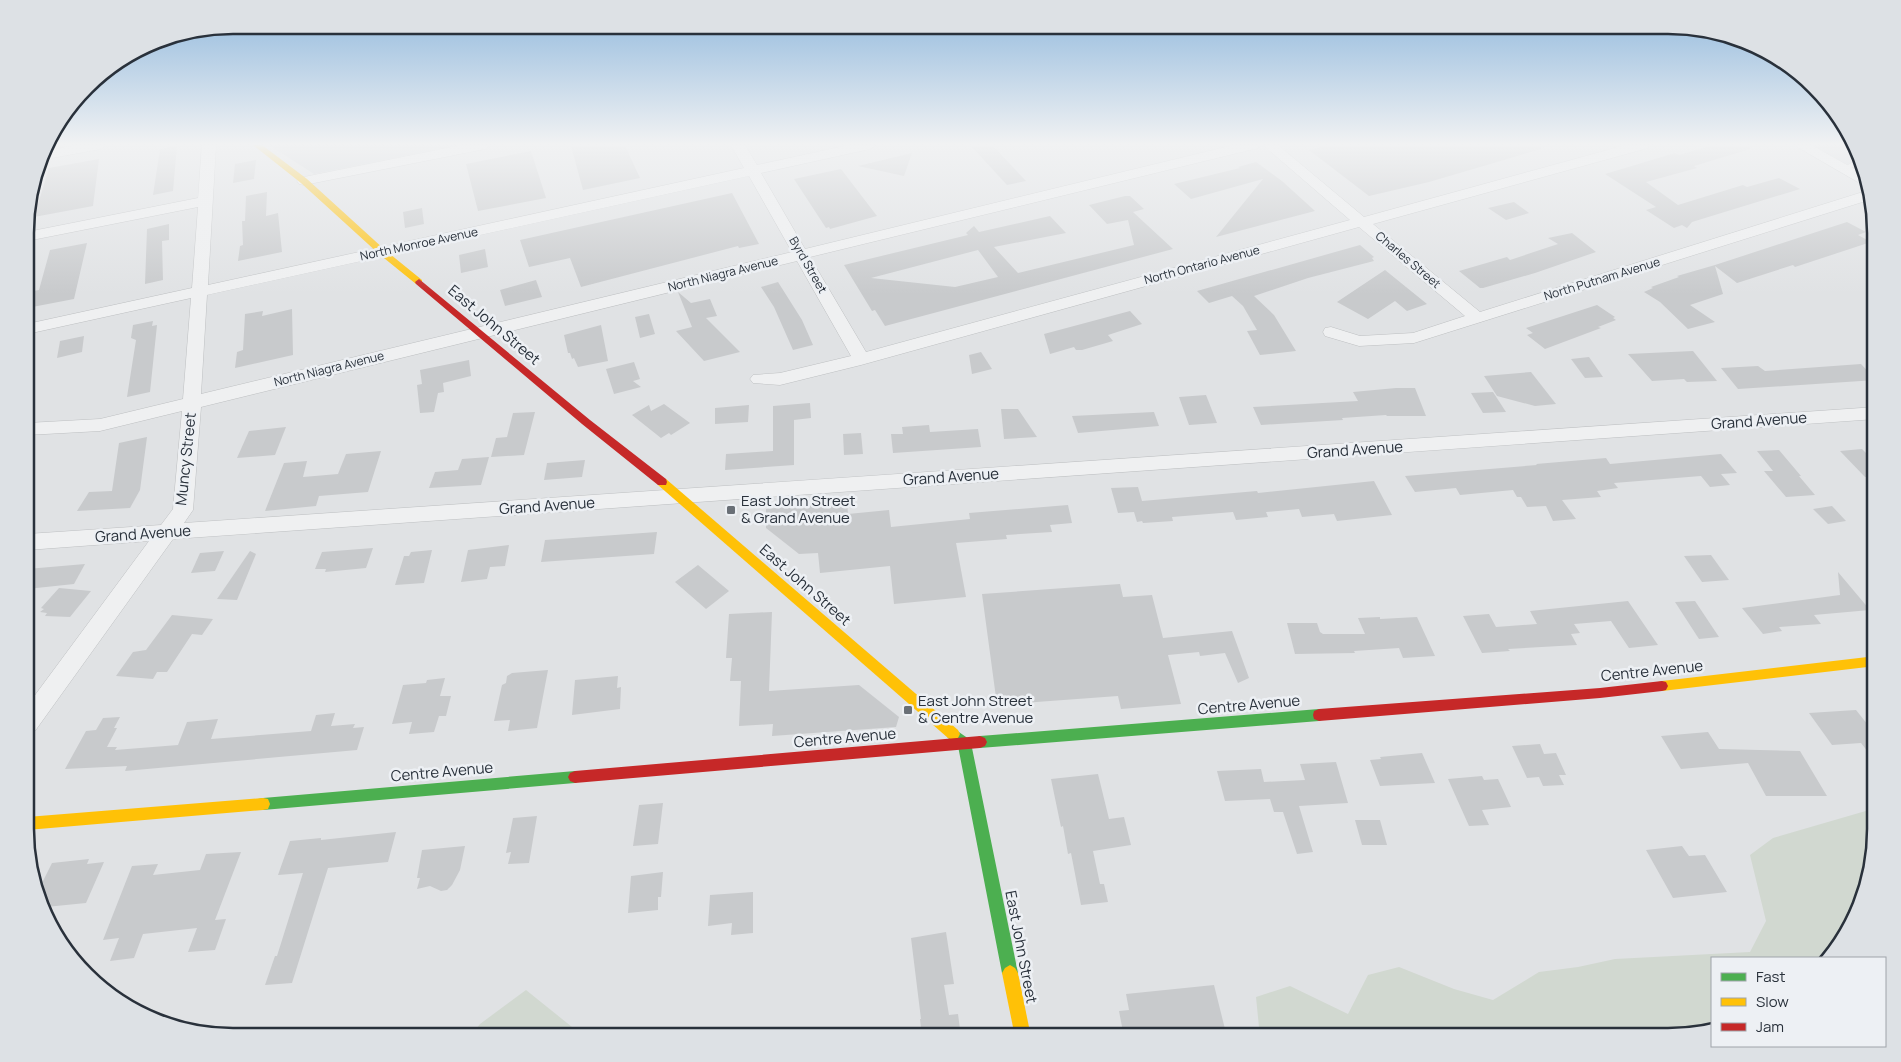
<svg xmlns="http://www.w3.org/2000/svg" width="1901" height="1062" font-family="Manrope,sans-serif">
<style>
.built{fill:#ced2d7}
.green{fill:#d1d8d0}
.building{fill:#c8cacc;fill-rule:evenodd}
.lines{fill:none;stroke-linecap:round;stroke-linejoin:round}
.lane-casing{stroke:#bec0c2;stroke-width:1}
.street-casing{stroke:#bec0c2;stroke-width:1}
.lane{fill:#eff0f1;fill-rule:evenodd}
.street{fill:#eff0f1;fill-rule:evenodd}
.fast{fill:#4caf50;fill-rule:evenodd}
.slow{fill:#ffc107;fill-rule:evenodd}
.jam{fill:#c62828;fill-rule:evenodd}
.poi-dot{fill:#696f76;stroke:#edf0f4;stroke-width:2}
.labels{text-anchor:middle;stroke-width:5;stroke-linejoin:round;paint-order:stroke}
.far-street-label{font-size:12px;fill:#29313b;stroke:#edf0f4}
.street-label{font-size:15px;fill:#29313b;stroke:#edf0f4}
.poi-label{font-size:15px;fill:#29313b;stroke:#edf0f4;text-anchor:start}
.rim{fill:none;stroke:#29313b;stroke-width:2.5}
</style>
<rect width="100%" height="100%" fill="#e0e2e4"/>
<!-- built -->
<g class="built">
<path d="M 269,145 L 459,145 L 314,174 Z"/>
<path d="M 1801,145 L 1855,145 L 1865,166 L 1868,182 Z"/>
</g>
<!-- green -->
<g class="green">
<path d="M 1876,808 L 1876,843 L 1848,933 L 1825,958 L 1712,958 L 1712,1031 L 1682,1037 L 1260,1037 L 1256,997 L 1290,986 L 1348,1014 L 1368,975 L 1399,967 L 1454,989 L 1493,1000 L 1539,972 L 1578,967 L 1615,959 L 1750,952 L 1766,921 L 1750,855 L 1773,838 Z"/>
<path d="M 526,990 L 577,1031 L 580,1037 L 470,1037 L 480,1024 Z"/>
</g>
<!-- building -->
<g class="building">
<path d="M 177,146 L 173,191 L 153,195 L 160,149 Z"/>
<path d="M 571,146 L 625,146 L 640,178 L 583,190 Z"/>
<path d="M 971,146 L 993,146 L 1026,181 L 1007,185 Z"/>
<path d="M 1326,146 L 1541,146 L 1541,149 L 1429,182 L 1369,196 L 1309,150 Z"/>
<path d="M 1710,146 L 1750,146 L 1750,149 L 1694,166 L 1697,168 L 1646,182 L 1678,205 L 1743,185 L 1747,187 L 1779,178 L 1800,189 L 1692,222 L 1687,228 L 1682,225 L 1674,228 L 1646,210 L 1656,207 L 1605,174 L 1675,153 L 1679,155 Z"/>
<path d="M 531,151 L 546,198 L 478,211 L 466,164 Z"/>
<path d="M 912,153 L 904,176 L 858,166 Z"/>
<path d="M 99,159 L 93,206 L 34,217 L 49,168 Z"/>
<path d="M 256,160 L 254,179 L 233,183 L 235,164 Z"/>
<path d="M 1256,162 L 1282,181 L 1315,211 L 1216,237 L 1263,179 L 1191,199 L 1174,184 L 1240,168 L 1238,167 Z"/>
<path d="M 841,169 L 877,216 L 830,229 L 829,227 L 826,228 L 794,179 Z"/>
<path d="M 267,192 L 266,216 L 278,213 L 282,252 L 238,261 L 240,246 L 243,245 L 242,221 L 245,221 L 246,196 Z"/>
<path d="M 732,193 L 759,244 L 739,248 L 738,246 L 581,287 L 570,258 L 529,267 L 520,240 Z"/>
<path d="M 1125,196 L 1130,196 L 1144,209 L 1133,212 L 1173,249 L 885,326 L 875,310 L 872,311 L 844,265 L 968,235 L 966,233 L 974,226 L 979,232 L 1050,216 L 1066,233 L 994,247 L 1018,273 L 1134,245 L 1128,220 L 1107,224 L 1089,205 ZM 978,250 L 998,277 L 955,287 L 871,278 Z"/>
<path d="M 1514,202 L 1529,213 L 1506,220 L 1488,208 Z"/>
<path d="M 422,208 L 424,224 L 405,228 L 403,212 Z"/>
<path d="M 1847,222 L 1866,232 L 1858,235 L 1871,242 L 1795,267 L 1793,265 L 1737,283 L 1715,266 L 1723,294 L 1690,305 L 1715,322 L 1688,329 L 1660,302 L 1644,292 L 1653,288 L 1651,287 L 1679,277 L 1677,276 L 1715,265 Z"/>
<path d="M 169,224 L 169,240 L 162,241 L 163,280 L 145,284 L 147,229 Z"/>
<path d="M 1572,233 L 1596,252 L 1535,273 L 1483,288 L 1480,288 L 1459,271 L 1507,257 L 1510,260 L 1558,244 L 1548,238 Z"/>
<path d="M 87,243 L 74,299 L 27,308 L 27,292 L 39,290 L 50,250 Z"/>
<path d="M 1360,245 L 1374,257 L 1372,258 L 1374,261 L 1308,278 L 1254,296 L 1274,315 L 1296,351 L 1260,355 L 1247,331 L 1257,330 L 1243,306 L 1232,296 L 1209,303 L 1197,291 Z"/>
<path d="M 485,249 L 488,267 L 461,273 L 459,255 Z"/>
<path d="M 1385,270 L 1427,304 L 1407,311 L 1395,301 L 1368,319 L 1337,302 Z"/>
<path d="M 536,280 L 542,297 L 505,306 L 500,290 Z"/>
<path d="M 778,282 L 802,320 L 813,345 L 793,350 L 774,307 L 761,287 Z"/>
<path d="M 678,292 L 691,303 L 710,299 L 717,316 L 706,318 L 740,352 L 704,361 L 676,331 L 692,327 Z"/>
<path d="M 1597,305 L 1615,317 L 1613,318 L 1616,320 L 1598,327 L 1601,328 L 1545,349 L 1527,335 L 1533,333 L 1526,328 Z"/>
<path d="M 292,309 L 293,355 L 235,368 L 237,352 L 243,350 L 245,314 L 263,311 L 262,316 Z"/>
<path d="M 1130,311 L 1142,324 L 1108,335 L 1113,341 L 1082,350 L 1076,350 L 1074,347 L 1050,354 L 1044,334 Z"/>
<path d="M 649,314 L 655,334 L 640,338 L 635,317 Z"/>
<path d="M 153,321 L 152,326 L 157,325 L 150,392 L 127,397 L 136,340 L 131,338 L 133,325 Z"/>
<path d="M 601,325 L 608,361 L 578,367 L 574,358 L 572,359 L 570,353 L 568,353 L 564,335 Z"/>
<path d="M 84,336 L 82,352 L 57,358 L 60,341 Z"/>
<path d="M 1693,351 L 1717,381 L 1687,382 L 1684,379 L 1652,381 L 1628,354 Z"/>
<path d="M 981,352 L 992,369 L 972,374 L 969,355 Z"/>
<path d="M 1589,357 L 1603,377 L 1585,378 L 1571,359 Z"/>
<path d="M 469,360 L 471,376 L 443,383 L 444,392 L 438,393 L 434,412 L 420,413 L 417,385 L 422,384 L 420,370 Z"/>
<path d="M 634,362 L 640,379 L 633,381 L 641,387 L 614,394 L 606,369 Z"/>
<path d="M 1861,364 L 1876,380 L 1738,389 L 1721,368 L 1758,366 L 1765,371 Z"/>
<path d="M 1531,372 L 1556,404 L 1535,406 L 1497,396 L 1484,376 Z"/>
<path d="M 1396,388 L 1415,388 L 1426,416 L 1387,416 L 1386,415 L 1342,418 L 1343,420 L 1261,425 L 1253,407 L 1358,401 L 1353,392 Z"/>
<path d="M 1493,392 L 1506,412 L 1483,413 L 1471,393 Z"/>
<path d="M 1206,395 L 1217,423 L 1189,425 L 1179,397 Z"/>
<path d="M 810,403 L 811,418 L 794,420 L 794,465 L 725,470 L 726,454 L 773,451 L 773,406 Z"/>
<path d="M 664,404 L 690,423 L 671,435 L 669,433 L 661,438 L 632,415 L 649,405 L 651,411 Z"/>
<path d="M 749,405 L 748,422 L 715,424 L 715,408 Z"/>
<path d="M 1001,409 L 1018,409 L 1037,437 L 1004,439 Z"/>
<path d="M 535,412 L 524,455 L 491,457 L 496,438 L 507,437 L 513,413 Z"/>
<path d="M 1154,412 L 1159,426 L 1078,433 L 1072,416 Z"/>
<path d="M 929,425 L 930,432 L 978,429 L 981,447 L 893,453 L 891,434 L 903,434 L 902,427 Z"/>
<path d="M 286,427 L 275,455 L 237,458 L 249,431 Z"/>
<path d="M 861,433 L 863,454 L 844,455 L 843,434 Z"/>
<path d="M 147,437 L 140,490 L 130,508 L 77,511 L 89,492 L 112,491 L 119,443 Z"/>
<path d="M 1862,449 L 1876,463 L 1876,476 L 1865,477 L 1840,451 Z"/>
<path d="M 1779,450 L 1801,476 L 1799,476 L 1815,495 L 1786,497 L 1764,471 L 1773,471 L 1757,451 Z"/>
<path d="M 381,451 L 368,492 L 319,496 L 316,506 L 265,511 L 284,463 L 307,461 L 303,477 L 338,474 L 346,454 Z"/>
<path d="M 1721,454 L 1737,473 L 1721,474 L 1730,485 L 1710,487 L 1701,476 L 1614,483 L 1618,488 L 1597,491 L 1601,497 L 1562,500 L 1576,519 L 1553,521 L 1546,506 L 1527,507 L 1521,497 L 1517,497 L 1513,490 L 1460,495 L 1456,488 L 1415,492 L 1405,476 L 1537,465 L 1536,464 L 1606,458 L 1610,464 Z"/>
<path d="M 489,457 L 481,485 L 429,488 L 435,472 L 458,470 L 462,459 Z"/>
<path d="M 585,460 L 582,477 L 544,480 L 547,463 Z"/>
<path d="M 1374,481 L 1392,515 L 1337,521 L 1334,514 L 1302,517 L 1299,509 L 1266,512 L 1268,517 L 1236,520 L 1233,512 L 1172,517 L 1173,521 L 1143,523 L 1142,521 L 1137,522 L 1134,512 L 1118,513 L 1111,488 L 1138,487 L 1142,501 L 1257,491 L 1258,493 Z"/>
<path d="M 847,501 L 848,514 L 889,510 L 891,527 L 970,519 L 969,513 L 1068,505 L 1072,523 L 1050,525 L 1052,532 L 1006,535 L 1007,539 L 956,543 L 966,597 L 894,604 L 890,566 L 820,573 L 818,553 L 799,554 L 766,528 L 766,509 Z"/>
<path d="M 1832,506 L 1846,521 L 1828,524 L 1813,509 Z"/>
<path d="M 657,532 L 654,554 L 541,562 L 545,540 Z"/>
<path d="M 509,545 L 505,566 L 490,567 L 487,579 L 461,582 L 468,550 Z"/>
<path d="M 373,548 L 366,568 L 325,572 L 326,569 L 315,569 L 322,552 Z"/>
<path d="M 432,550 L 424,583 L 395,585 L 404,556 L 409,556 L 411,552 Z"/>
<path d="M 224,551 L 215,571 L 191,573 L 200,553 Z"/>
<path d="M 250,551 L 256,554 L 237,600 L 217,599 Z"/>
<path d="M 1711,555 L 1729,580 L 1702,582 L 1684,556 Z"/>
<path d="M 85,564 L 74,584 L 27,589 L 27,569 Z"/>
<path d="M 698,565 L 729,591 L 706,609 L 675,582 Z"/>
<path d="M 1838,572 L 1870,610 L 1814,615 L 1821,624 L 1779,627 L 1782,631 L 1763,634 L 1742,608 L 1840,595 Z"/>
<path d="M 1120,584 L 1123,597 L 1152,595 L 1163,638 L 1232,631 L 1249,678 L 1238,683 L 1225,653 L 1200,656 L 1199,652 L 1168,655 L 1181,704 L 1121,709 L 1118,696 L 997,705 L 982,594 Z"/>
<path d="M 59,588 L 91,591 L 70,617 L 45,616 L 47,613 L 40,612 L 44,609 L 41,608 Z"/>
<path d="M 1628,601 L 1658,645 L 1629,648 L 1611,621 L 1574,624 L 1580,633 L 1571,634 L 1577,645 L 1508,649 L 1510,651 L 1482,653 L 1463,616 L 1489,614 L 1496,627 L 1537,624 L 1530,611 Z"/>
<path d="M 1695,601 L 1719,637 L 1699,639 L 1675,602 Z"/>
<path d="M 772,612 L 769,691 L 859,685 L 899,717 L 896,727 L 772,736 L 773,724 L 739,726 L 741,681 L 730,681 L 732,658 L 726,658 L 729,614 Z"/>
<path d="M 172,615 L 213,619 L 202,635 L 192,634 L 167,672 L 157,672 L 153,679 L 116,676 L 133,652 L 146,650 Z"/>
<path d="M 1380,617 L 1380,619 L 1417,617 L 1435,656 L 1403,658 L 1399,648 L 1354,651 L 1355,653 L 1295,654 L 1287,623 L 1317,623 L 1320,632 L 1323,634 L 1365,634 L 1358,618 Z"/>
<path d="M 548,670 L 537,728 L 508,731 L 510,720 L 494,721 L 502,685 L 506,683 L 507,676 L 512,673 Z"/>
<path d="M 618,676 L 617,688 L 621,687 L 620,709 L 572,715 L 575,680 Z"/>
<path d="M 445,678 L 440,696 L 451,696 L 446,716 L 439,716 L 434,732 L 409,734 L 412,722 L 392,724 L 403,685 L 426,683 L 427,680 Z"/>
<path d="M 1856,710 L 1876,735 L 1876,762 L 1861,743 L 1832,745 L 1809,713 Z"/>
<path d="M 335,713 L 331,726 L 355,724 L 353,728 L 364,727 L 357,750 L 125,771 L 127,766 L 65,769 L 86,731 L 96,730 L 103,718 L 120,717 L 114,728 L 117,728 L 107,747 L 117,747 L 115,750 L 178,745 L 187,722 L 218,719 L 211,739 L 311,731 L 316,715 Z"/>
<path d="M 1708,732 L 1719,749 L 1800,751 L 1827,796 L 1766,796 L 1748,763 L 1681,769 L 1661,736 Z"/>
<path d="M 1540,744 L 1544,754 L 1556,753 L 1566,775 L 1559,775 L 1564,785 L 1543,786 L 1539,777 L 1527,778 L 1512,746 Z"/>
<path d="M 1422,753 L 1435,783 L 1380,786 L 1370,760 L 1381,759 L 1380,757 Z"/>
<path d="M 1336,762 L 1348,803 L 1299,806 L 1313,852 L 1297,854 L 1283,812 L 1274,812 L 1270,799 L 1225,801 L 1217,771 L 1261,769 L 1264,782 L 1305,780 L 1300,764 Z"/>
<path d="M 1098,774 L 1109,819 L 1124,817 L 1131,845 L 1093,851 L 1100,884 L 1104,884 L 1108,902 L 1081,905 L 1071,853 L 1068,854 L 1063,826 L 1061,827 L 1051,779 Z"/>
<path d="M 1482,776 L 1484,780 L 1498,779 L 1511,807 L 1482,810 L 1489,825 L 1469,826 L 1448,779 Z"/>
<path d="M 663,803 L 658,844 L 633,846 L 639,805 Z"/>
<path d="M 537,816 L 529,863 L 508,864 L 511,852 L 506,853 L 513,818 Z"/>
<path d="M 1355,820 L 1380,820 L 1387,845 L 1362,845 Z"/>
<path d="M 396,832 L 388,862 L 328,868 L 292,983 L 265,985 L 275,956 L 277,956 L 303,873 L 278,875 L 290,841 L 321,838 L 321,840 Z"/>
<path d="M 465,846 L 460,870 L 452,885 L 447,890 L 441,891 L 430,886 L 417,889 L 420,878 L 417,878 L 422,850 Z"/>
<path d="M 1682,846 L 1689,856 L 1705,855 L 1727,892 L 1673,898 L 1646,850 Z"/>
<path d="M 241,852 L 215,920 L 226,919 L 215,950 L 188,952 L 197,928 L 143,934 L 134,958 L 110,961 L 119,938 L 103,940 L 132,866 L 158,864 L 153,875 L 200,870 L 206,854 Z"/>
<path d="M 89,859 L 87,864 L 104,862 L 86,903 L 46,907 L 39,889 L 52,863 Z"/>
<path d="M 663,872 L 661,897 L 658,897 L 658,910 L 628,913 L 631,876 Z"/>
<path d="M 753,892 L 753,933 L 731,935 L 732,923 L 708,926 L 710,895 Z"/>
<path d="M 946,932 L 954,984 L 944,985 L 949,1015 L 958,1014 L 961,1037 L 922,1037 L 920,1019 L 921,1019 L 911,938 Z"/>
<path d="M 1214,985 L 1227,1037 L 1124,1037 L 1119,1011 L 1129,1010 L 1126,994 Z"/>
</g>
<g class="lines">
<defs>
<path id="lane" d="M 1850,145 L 1855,145 L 1861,162 L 1845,171 L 1841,169 L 1843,168 L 1855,161 L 1856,156 Z"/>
<g id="street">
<path d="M 76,145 L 107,145 L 101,149 L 41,160 L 43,152 Z"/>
<path d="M 202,145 L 216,145 L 208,285 L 744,168 L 731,145 L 745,145 L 757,165 L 849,145 L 876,145 L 870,149 L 761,173 L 805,249 L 1234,145 L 1259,145 L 1258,148 L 810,257 L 866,352 L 1350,220 L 1263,145 L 1278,145 L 1364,217 L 1626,145 L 1649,145 L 1648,148 L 1373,224 L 1480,312 L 1866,191 L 1870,190 L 1872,199 L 1414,343 L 1359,346 L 1325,336 L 1323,332 L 1325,328 L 1331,327 L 1360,336 L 1413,333 L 1465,316 L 1359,227 L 861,365 L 780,385 L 753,383 L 750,379 L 753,375 L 780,373 L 851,356 L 797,261 L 201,407 L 193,510 L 184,523 L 1876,407 L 1876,419 L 173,539 L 35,731 L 27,734 L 27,706 L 149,541 L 27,550 L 27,534 L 161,525 L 173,509 L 182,411 L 100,431 L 27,435 L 27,423 L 100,419 L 183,399 L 191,298 L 27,334 L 27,324 L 192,288 L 198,207 L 27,241 L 27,232 L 198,198 ZM 749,176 L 792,252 L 201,394 L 207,295 Z"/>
<path d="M 462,145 L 491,145 L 485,149 L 304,185 L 299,184 L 297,181 L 299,178 L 304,177 Z"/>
<path d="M 1794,145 L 1811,145 L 1867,176 L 1869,186 L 1863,185 Z"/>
</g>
</defs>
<!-- lane casing -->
<use href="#lane" class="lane-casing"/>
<!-- street casing -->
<use href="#street" class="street-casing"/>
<!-- lane -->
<use href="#lane" class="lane"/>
<!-- street -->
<use href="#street" class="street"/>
<!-- fast -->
<g class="fast">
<path d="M 1319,709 L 1324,711 L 1325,715 L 1324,719 L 1319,721 L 980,748 L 975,746 L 973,742 L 975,738 L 980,736 Z"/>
<path d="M 953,728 L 969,739 L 971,743 L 1018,973 L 1015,978 L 1010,981 L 1005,978 L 1002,973 L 958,746 L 948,738 L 946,734 L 948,730 Z"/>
<path d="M 575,771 L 580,773 L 582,777 L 580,781 L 575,783 L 263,810 L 258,809 L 256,804 L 258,799 L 263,798 Z"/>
</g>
<!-- slow -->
<g class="slow">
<path d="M 253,145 L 262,145 L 307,179 L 385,250 L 422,280 L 422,284 L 416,284 L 379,254 L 301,183 Z"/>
<path d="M 662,478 L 666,479 L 958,730 L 960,734 L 958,738 L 953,740 L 948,738 L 658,485 L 657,482 L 658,479 Z"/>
<path d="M 1876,656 L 1876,666 L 1662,691 L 1658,690 L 1656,686 L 1658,682 L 1662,681 Z"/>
<path d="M 263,798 L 268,799 L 270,804 L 268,809 L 263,810 L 27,830 L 27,817 Z"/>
<path d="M 1010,965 L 1015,968 L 1018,973 L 1031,1037 L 1015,1037 L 1002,973 L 1005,968 Z"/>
</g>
<!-- jam -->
<g class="jam">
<path d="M 419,279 L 590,420 L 666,479 L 667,482 L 666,485 L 658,485 L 582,424 L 416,284 L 415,282 Z"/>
<path d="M 1662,681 L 1666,682 L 1668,686 L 1666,690 L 1662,691 L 1600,698 L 1319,721 L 1314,719 L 1313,715 L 1314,711 L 1319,709 L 1600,688 Z"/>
<path d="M 980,736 L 985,738 L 987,742 L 985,746 L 980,748 L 575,783 L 570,781 L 568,777 L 570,773 L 575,771 Z"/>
</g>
</g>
<!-- sky -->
<linearGradient id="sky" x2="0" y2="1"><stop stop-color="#91b9dd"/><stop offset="0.49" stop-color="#f1f2f3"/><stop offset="1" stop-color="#f1f2f3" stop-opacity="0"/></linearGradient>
<rect width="1901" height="294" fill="url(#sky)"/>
<!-- markers -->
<g class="poi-dot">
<rect x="726" y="505" width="10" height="10" rx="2.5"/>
<rect x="903" y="705" width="10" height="10" rx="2.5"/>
</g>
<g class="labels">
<!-- far-street labels -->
<g class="far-street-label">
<text transform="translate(419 244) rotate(-12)" y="4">North Monroe Avenue</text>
<text transform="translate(1408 260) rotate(40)" y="4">Charles Street</text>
<text transform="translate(808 265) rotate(60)" y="4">Byrd Street</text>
<text transform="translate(1202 265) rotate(-15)" y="4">North Ontario Avenue</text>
<text transform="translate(723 274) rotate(-14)" y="4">North Niagra Avenue</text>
<text transform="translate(1602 279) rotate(-17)" y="4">North Putnam Avenue</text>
<text transform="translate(329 369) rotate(-14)" y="4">North Niagra Avenue</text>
</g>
<!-- street labels -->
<g class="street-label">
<text transform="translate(494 325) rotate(40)" y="5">East John Street</text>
<text transform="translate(1759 421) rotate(-4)" y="5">Grand Avenue</text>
<text transform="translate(1355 450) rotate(-4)" y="5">Grand Avenue</text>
<text transform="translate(186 459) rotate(-84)" y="5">Muncy Street</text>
<text transform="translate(951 477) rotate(-4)" y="5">Grand Avenue</text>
<text transform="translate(547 506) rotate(-4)" y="5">Grand Avenue</text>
<text transform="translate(143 534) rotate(-4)" y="5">Grand Avenue</text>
<text transform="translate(805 585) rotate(41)" y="5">East John Street</text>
<text transform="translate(1652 671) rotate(-6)" y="5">Centre Avenue</text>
<text transform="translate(1249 705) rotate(-5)" y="5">Centre Avenue</text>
<text transform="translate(845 738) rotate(-5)" y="5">Centre Avenue</text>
<text transform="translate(442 772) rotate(-5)" y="5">Centre Avenue</text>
<text transform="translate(1021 947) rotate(79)" y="5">East John Street</text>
</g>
<!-- poi labels -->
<g class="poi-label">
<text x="741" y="506">East John Street<tspan x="741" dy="17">&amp; Grand Avenue</tspan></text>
<text x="918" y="706">East John Street<tspan x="918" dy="17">&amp; Centre Avenue</tspan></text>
</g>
</g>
<!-- crop -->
<path d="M0 0H1901V1062H0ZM233 34H1668A199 199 0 0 1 1867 233V829A199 199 0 0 1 1668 1028H233A199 199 0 0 1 34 829V233A199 199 0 0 1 233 34Z" fill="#dde1e5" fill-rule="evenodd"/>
<path class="rim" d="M233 34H1668A199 199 0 0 1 1867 233V829A199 199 0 0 1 1668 1028H233A199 199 0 0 1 34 829V233A199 199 0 0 1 233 34Z"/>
<!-- legend -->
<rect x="1711" y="957" width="175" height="90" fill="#edf0f4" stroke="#9fa4aa"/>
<rect x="1721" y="973" width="25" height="8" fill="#4caf50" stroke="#9fa4aa"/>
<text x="1756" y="982" font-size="15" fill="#29313b">Fast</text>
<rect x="1721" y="998" width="25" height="8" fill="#ffc107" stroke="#9fa4aa"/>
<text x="1756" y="1007" font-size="15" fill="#29313b">Slow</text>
<rect x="1721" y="1023" width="25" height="8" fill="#c62828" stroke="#9fa4aa"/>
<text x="1756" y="1032" font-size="15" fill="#29313b">Jam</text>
</svg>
